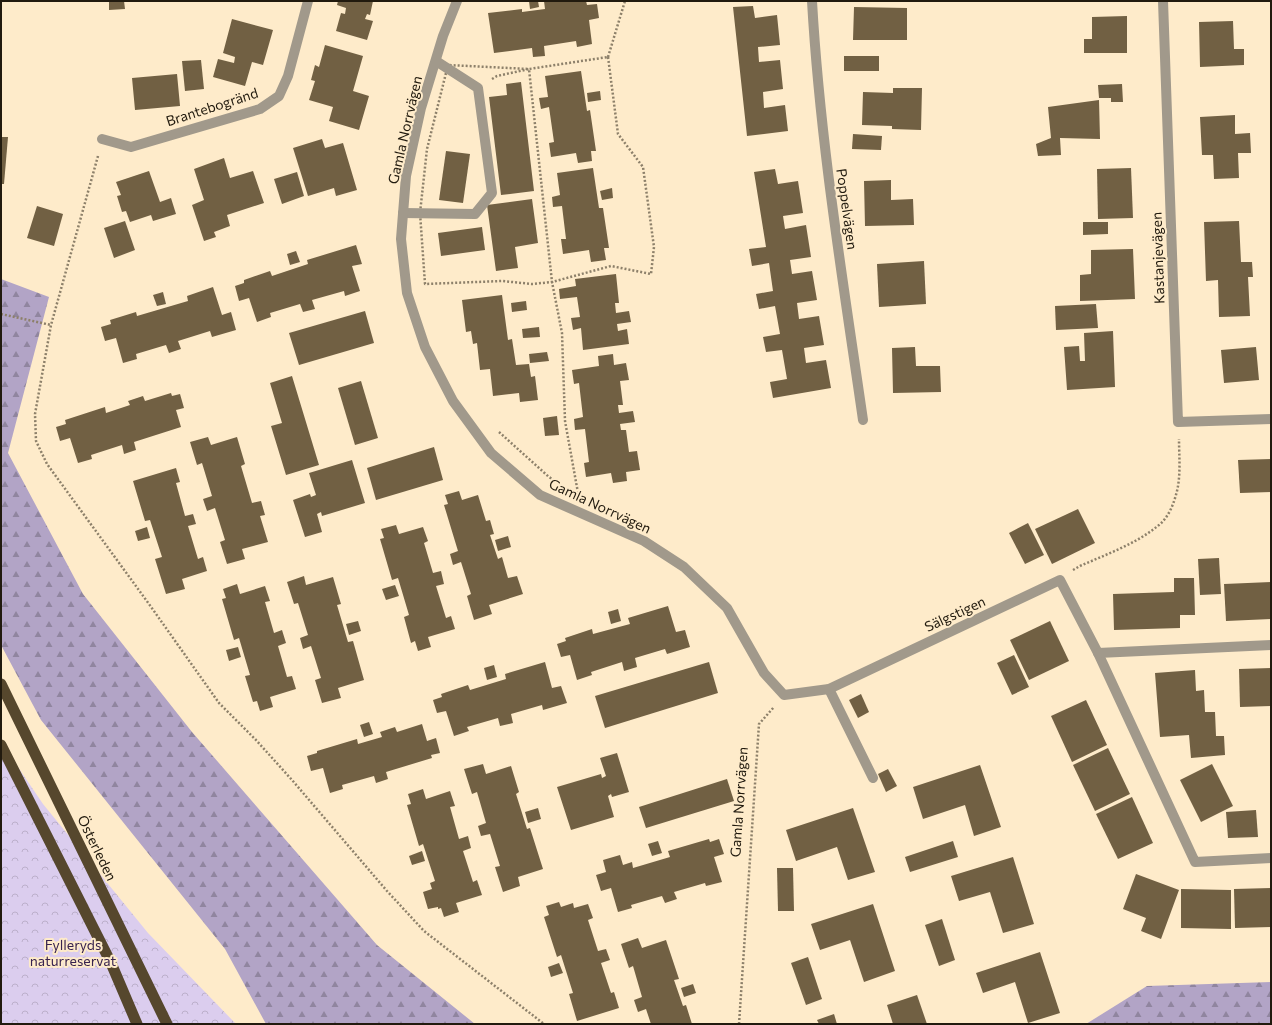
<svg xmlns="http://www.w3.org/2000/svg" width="1272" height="1025" font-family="Commissioner,sans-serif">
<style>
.forest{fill:url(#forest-firs)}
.park{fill:url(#park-crowns)}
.building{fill:#716043}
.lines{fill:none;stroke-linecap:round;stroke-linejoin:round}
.path{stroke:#8d806a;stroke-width:2.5;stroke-dasharray:2 2;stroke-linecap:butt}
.service{stroke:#a1998b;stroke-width:10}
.minor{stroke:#a1998b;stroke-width:10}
.trunk{stroke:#56472d;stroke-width:11}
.labels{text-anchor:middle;stroke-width:4;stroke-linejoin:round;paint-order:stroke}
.street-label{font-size:14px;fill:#211a0e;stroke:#feebca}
.park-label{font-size:14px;fill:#38234f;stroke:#feebca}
</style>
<defs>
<pattern id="forest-firs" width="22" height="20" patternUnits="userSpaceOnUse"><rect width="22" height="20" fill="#b2a4c6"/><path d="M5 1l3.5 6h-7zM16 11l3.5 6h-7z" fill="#90859f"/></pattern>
<pattern id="park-crowns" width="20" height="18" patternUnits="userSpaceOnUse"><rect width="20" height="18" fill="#dbcdee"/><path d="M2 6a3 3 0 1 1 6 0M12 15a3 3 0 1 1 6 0" fill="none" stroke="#bcafcb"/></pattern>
</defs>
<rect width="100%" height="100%" fill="#feebca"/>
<!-- forest -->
<g class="forest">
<path d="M 1,279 L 49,297 L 8,453 L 83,594 L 192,732 L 377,945 L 475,1024 L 266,1024 L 225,949 L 41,720 L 1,645 Z"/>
<path d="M 1271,982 L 1271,1024 L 1086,1024 L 1147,986 Z"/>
</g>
<!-- park -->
<path class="park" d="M 1,742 L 43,804 L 148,933 L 236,1024 L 1,1024 Z"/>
<!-- building -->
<g class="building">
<path d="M 109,1 L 124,1 L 125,9 L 109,10 Z"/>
<path d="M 338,1 L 373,1 L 370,15 L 367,14 L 365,19 L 373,21 L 367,40 L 336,31 L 341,13 L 345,14 L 346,8 L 337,5 Z"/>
<path d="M 529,1 L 538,1 L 539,7 L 530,9 Z"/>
<path d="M 544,1 L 559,1 L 559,2 L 586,1 L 587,5 L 597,4 L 599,18 L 589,20 L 592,44 L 577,47 L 576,41 L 544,46 L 545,56 L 533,57 L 532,48 L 494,53 L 488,13 L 522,9 L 522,12 L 545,9 Z"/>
<path d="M 753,6 L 755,18 L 777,15 L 780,45 L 758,47 L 759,62 L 780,60 L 783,89 L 763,92 L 764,108 L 785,105 L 788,131 L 747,136 L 733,7 Z"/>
<path d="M 854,7 L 907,8 L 907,40 L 853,40 Z"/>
<path d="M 1127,16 L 1127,53 L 1084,53 L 1084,39 L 1092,39 L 1092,17 Z"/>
<path d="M 232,19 L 273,30 L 263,65 L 252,62 L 245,86 L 213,77 L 218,59 L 234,63 L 235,57 L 223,53 Z"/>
<path d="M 1233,21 L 1234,49 L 1244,49 L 1244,65 L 1200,67 L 1199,22 Z"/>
<path d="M 325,45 L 363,56 L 353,91 L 369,96 L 359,130 L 329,121 L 333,107 L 309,100 L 315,81 L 311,80 L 315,65 L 319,67 Z"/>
<rect x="844" y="56" width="35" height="15"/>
<path d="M 201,60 L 204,89 L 185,91 L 182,61 Z"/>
<path d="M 581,71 L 587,111 L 590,110 L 596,151 L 591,151 L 592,161 L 578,163 L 576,153 L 551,157 L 549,143 L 554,142 L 549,107 L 541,109 L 539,98 L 548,97 L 545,76 Z"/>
<path d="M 177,74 L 180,106 L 135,110 L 132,78 Z"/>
<path d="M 521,82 L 534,191 L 501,195 L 489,97 L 507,95 L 506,84 Z"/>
<path d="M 1122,84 L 1123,102 L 1111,102 L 1111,98 L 1099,98 L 1098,85 Z"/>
<path d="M 893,88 L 922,88 L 921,130 L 892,129 L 892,126 L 862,125 L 863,92 L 893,93 Z"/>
<path d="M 600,91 L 601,100 L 588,102 L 587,93 Z"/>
<path d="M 1099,100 L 1100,139 L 1060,138 L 1061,155 L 1038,156 L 1036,144 L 1051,138 L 1048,107 Z"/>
<path d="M 1235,115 L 1235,134 L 1250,133 L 1251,153 L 1238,153 L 1239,178 L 1214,179 L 1213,155 L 1202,155 L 1200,117 Z"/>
<path d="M 853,134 L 882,136 L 881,150 L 852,149 Z"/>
<path d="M 1,137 L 8,137 L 4,184 L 1,184 Z"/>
<path d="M 322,139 L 325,148 L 343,143 L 357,190 L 336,196 L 334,188 L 308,196 L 293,148 Z"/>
<path d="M 446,151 L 470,154 L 463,203 L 439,200 Z"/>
<path d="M 224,158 L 230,178 L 253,171 L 264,203 L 227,215 L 230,226 L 214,232 L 216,237 L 204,241 L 192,205 L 204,200 L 194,169 Z"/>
<path d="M 593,168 L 599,208 L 603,208 L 609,248 L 604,248 L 606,260 L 591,262 L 589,250 L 563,254 L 561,239 L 566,239 L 562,206 L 553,207 L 552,197 L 560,195 L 557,173 Z"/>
<path d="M 1131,168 L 1133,218 L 1098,219 L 1097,169 Z"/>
<path d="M 775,169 L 778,184 L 798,181 L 803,213 L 783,216 L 785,229 L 806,225 L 811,257 L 790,260 L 792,274 L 812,271 L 817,300 L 797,303 L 799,319 L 819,316 L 824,345 L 804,348 L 806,363 L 826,360 L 831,388 L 773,398 L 770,382 L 787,379 L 782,350 L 766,352 L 763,337 L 780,334 L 775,306 L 759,309 L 756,294 L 773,291 L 769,263 L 752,266 L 749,249 L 766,247 L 754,172 Z"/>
<path d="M 149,171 L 160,202 L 171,198 L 176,214 L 153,221 L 151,215 L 130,222 L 126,211 L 122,212 L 117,196 L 121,195 L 116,182 Z"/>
<path d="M 297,172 L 304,196 L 282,204 L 274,179 Z"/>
<path d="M 891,180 L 891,200 L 913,199 L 914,225 L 865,226 L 864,181 Z"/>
<path d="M 612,188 L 613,198 L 602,200 L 600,191 Z"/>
<path d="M 532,199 L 538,243 L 515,247 L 518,268 L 496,271 L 487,205 Z"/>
<path d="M 37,206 L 63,214 L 54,246 L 27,238 Z"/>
<path d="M 125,221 L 135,250 L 114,258 L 104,228 Z"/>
<path d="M 1239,221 L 1241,262 L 1252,262 L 1253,277 L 1248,277 L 1250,316 L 1219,317 L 1218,280 L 1206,281 L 1204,222 Z"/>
<path d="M 1083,222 L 1108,222 L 1108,234 L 1083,235 Z"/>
<path d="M 482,227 L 485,250 L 441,256 L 438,233 Z"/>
<path d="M 356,245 L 362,264 L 352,266 L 360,291 L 345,296 L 344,291 L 312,300 L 315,309 L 303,312 L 300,304 L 270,313 L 271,317 L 257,322 L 249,298 L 239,301 L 235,286 L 244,283 L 244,280 L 270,271 L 272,276 L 308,264 L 307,260 Z"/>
<path d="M 1133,249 L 1135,299 L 1080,301 L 1080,275 L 1091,274 L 1091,250 Z"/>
<path d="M 296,251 L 300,262 L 290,265 L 287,254 Z"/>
<path d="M 924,261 L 926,304 L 879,307 L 877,264 Z"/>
<path d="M 616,274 L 619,303 L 615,303 L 616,313 L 629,311 L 631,322 L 617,324 L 618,331 L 627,329 L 629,344 L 583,350 L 581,328 L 573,330 L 571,318 L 580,317 L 577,297 L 560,299 L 559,289 L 576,286 L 575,279 Z"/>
<path d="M 213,287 L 222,315 L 231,312 L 236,330 L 212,337 L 210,331 L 178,341 L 181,349 L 169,353 L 166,345 L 136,354 L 137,359 L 123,363 L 116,338 L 105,341 L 101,327 L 111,324 L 110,320 L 136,312 L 137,316 L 188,301 L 187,296 Z"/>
<path d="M 163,292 L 166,304 L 157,306 L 153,295 Z"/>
<path d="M 502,295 L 508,340 L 512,339 L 516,365 L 529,364 L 531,377 L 535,376 L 538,400 L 520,402 L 519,393 L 493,396 L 490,369 L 480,370 L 477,343 L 473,344 L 471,331 L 466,332 L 462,300 Z"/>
<path d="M 526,301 L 527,310 L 512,312 L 511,303 Z"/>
<path d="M 1096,304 L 1098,328 L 1056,330 L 1055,306 Z"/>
<path d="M 365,311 L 374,343 L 299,365 L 289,333 Z"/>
<path d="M 539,327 L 540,337 L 523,338 L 522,329 Z"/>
<path d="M 1113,331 L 1115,387 L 1067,390 L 1064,347 L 1079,346 L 1080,361 L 1085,361 L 1084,333 Z"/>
<path d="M 915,347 L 916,366 L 940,366 L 941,392 L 893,393 L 892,348 Z"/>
<path d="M 1256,347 L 1259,380 L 1224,383 L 1221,350 Z"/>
<path d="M 547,352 L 549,361 L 530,363 L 529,354 Z"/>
<path d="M 613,354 L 614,365 L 626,363 L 629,380 L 620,381 L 623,405 L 618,405 L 619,413 L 633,411 L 635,422 L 620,424 L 621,430 L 626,430 L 629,452 L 637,451 L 640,470 L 626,472 L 627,481 L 613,483 L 611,473 L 586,477 L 584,463 L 589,462 L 585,429 L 575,430 L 574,419 L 583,417 L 579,383 L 574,384 L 572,370 L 599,366 L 598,356 Z"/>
<path d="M 292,376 L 319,465 L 286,475 L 271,426 L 282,423 L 270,383 Z"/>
<path d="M 361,381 L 378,438 L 355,445 L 338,388 Z"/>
<path d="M 171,393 L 172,396 L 180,394 L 184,408 L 176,410 L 181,427 L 134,442 L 136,450 L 124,454 L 122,445 L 91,455 L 92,459 L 78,463 L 70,438 L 60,441 L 56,427 L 66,424 L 65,420 L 105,407 L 106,413 L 130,405 L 128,401 L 143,396 L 145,401 Z"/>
<path d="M 557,416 L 559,435 L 545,436 L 543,418 Z"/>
<path d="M 208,437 L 211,445 L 237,437 L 245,464 L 241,466 L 252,503 L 261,501 L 265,515 L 260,516 L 268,542 L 242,549 L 245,559 L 227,564 L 220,542 L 225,540 L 215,508 L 207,511 L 203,499 L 212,496 L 202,463 L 197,465 L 190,442 Z"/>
<path d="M 434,447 L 443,480 L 376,500 L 367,468 Z"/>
<path d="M 1271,459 L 1271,492 L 1240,493 L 1238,460 Z"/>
<path d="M 352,460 L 365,503 L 322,516 L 321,512 L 317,514 L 322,532 L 305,537 L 293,500 L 310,494 L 311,497 L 316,495 L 309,473 Z"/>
<path d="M 176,468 L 180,482 L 176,483 L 185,516 L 193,514 L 196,524 L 188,526 L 198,559 L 203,557 L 207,571 L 182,579 L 185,589 L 166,594 L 155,559 L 162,557 L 150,520 L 145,521 L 133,481 Z"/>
<path d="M 459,491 L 462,500 L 478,495 L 486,521 L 490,520 L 494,534 L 490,535 L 498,559 L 502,557 L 508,578 L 517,576 L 523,594 L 489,605 L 492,614 L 474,620 L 467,596 L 471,594 L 461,562 L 453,565 L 450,554 L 458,551 L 444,505 L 448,504 L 445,495 Z"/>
<path d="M 1078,509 L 1095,543 L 1052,564 L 1035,529 Z"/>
<path d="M 1028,523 L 1044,555 L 1025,564 L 1009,533 Z"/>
<path d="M 396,525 L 399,534 L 423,527 L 428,541 L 424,543 L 433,573 L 441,571 L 444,584 L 436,586 L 446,618 L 451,616 L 455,629 L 428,637 L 431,647 L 418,651 L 415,641 L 411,643 L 404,617 L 409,615 L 398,578 L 392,580 L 380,539 L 384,538 L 381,529 Z"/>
<path d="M 147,527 L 150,538 L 138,541 L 135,531 Z"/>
<path d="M 508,536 L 511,547 L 498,551 L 495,540 Z"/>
<path d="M 1219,558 L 1221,594 L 1200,595 L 1198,559 Z"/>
<path d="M 304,576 L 306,585 L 333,577 L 341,604 L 337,605 L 348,642 L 353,641 L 364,680 L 338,688 L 341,698 L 322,703 L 315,680 L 321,678 L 311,646 L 303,649 L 300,638 L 308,635 L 298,603 L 294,604 L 287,582 Z"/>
<path d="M 1174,578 L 1194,578 L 1195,615 L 1180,615 L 1180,628 L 1114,630 L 1113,594 L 1174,592 Z"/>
<path d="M 1271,582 L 1271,619 L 1226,621 L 1224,584 Z"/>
<path d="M 237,584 L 240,594 L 265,586 L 270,601 L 265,602 L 274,633 L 282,630 L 286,643 L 278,646 L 287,677 L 292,676 L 296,689 L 270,697 L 273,707 L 260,711 L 257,701 L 253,702 L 245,676 L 250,675 L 239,638 L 234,640 L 222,599 L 226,598 L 223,589 Z"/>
<path d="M 395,585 L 399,596 L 386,600 L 382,589 Z"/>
<path d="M 668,606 L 676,632 L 685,630 L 690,647 L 667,654 L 665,649 L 635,658 L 637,667 L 624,671 L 622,662 L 591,672 L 592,675 L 577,680 L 570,655 L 561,657 L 557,644 L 566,641 L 565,638 L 592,629 L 593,634 L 630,624 L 628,618 Z"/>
<path d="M 618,609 L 621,621 L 611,624 L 608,612 Z"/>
<path d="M 358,621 L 361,631 L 349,635 L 346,624 Z"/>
<path d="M 1050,621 L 1069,661 L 1029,680 L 1010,640 Z"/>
<path d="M 238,647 L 241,657 L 229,661 L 226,650 Z"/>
<path d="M 1014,655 L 1029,687 L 1012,695 L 997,663 Z"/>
<path d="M 545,662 L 552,688 L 561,686 L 567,703 L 543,710 L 542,705 L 511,714 L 513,723 L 500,726 L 498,718 L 467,727 L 469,731 L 454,736 L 446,711 L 437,713 L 433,700 L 442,697 L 441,694 L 468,685 L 470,690 L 506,679 L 505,674 Z"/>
<path d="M 709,662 L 718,693 L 605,728 L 595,696 Z"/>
<path d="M 494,665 L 497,677 L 487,680 L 484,668 Z"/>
<path d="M 1271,668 L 1271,706 L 1240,707 L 1239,669 Z"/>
<path d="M 1195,670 L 1196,691 L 1204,690 L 1205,712 L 1215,712 L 1216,736 L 1224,736 L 1225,755 L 1191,758 L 1189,735 L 1160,737 L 1155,673 Z"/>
<path d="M 861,694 L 869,712 L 858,718 L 849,700 Z"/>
<path d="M 1086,700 L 1107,745 L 1072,762 L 1051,716 Z"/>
<path d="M 369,722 L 373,734 L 364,737 L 360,725 Z"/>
<path d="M 422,724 L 427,741 L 436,738 L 440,753 L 431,755 L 432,758 L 386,772 L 388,779 L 376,783 L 374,776 L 342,785 L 343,789 L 330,793 L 323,768 L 311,771 L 307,756 L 317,753 L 317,751 L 357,739 L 358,744 L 382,737 L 380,732 L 395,727 L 397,732 Z"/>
<path d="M 1108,748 L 1130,794 L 1095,811 L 1073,765 Z"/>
<path d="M 617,753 L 629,792 L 612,797 L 611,794 L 608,796 L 614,817 L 571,830 L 557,787 L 601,774 L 602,778 L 606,776 L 600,758 Z"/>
<path d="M 483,764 L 486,774 L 511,766 L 519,792 L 516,794 L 527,829 L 530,828 L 543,869 L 518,877 L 520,886 L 503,892 L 495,867 L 500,866 L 490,834 L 481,836 L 478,826 L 486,823 L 477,792 L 472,794 L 464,769 Z"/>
<path d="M 1212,764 L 1233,806 L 1201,822 L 1180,780 Z"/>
<path d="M 980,765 L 1001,827 L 974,836 L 965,805 L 923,819 L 913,787 Z"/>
<path d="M 888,769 L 897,786 L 886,792 L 878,774 Z"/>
<path d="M 727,779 L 734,801 L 646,828 L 639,807 Z"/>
<path d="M 423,789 L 426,799 L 450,791 L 455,806 L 450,807 L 459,839 L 468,836 L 471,848 L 463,851 L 473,882 L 477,880 L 482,895 L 456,903 L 459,912 L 444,917 L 441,908 L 438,909 L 438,907 L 428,909 L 423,892 L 432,889 L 430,883 L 435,881 L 423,844 L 419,846 L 407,805 L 411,804 L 408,794 Z"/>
<path d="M 1132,797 L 1153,843 L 1118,859 L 1096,814 Z"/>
<path d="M 538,808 L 541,819 L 528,823 L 525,812 Z"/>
<path d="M 853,808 L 875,872 L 848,880 L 837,847 L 796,861 L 786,830 Z"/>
<path d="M 1256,810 L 1258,837 L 1228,838 L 1226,812 Z"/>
<path d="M 709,839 L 710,842 L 719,839 L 724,854 L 714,857 L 722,882 L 706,886 L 705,883 L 674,892 L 677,899 L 665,903 L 662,896 L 631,905 L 632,908 L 618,912 L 611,888 L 601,891 L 596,875 L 606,872 L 603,860 L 620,855 L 623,865 L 632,862 L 633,868 L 670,857 L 668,851 Z"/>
<path d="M 658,841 L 662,853 L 652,856 L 648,844 Z"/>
<path d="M 953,841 L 958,857 L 910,872 L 905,857 Z"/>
<path d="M 422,851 L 425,861 L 412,865 L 409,856 Z"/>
<path d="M 1013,857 L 1034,924 L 1003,933 L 990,892 L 959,901 L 951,876 Z"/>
<path d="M 777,868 L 793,868 L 794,911 L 778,911 Z"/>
<path d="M 1136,874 L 1179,890 L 1161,939 L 1141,931 L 1146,918 L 1123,909 Z"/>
<path d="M 1271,888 L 1271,927 L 1235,928 L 1234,889 Z"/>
<path d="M 1181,889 L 1231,890 L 1231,929 L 1181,928 Z"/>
<path d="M 559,902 L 561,907 L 573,903 L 574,908 L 588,904 L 593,918 L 588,920 L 598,951 L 606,949 L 610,960 L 601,963 L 611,993 L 614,992 L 619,1008 L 577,1021 L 569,994 L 573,993 L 561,955 L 557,957 L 544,917 L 549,915 L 546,906 Z"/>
<path d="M 873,904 L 895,971 L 864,982 L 850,940 L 820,950 L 811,924 Z"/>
<path d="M 942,919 L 955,960 L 939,966 L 925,925 Z"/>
<path d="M 638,938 L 642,948 L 666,940 L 679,979 L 674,980 L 683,1006 L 686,1005 L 692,1024 L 651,1024 L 646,1009 L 638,1012 L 634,1000 L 642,997 L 633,966 L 629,968 L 621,944 Z"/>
<path d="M 1040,952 L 1060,1013 L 1028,1023 L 1015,982 L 983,993 L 976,973 Z"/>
<path d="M 808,957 L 822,999 L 806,1005 L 791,963 Z"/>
<path d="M 559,963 L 563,973 L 551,977 L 548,967 Z"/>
<path d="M 693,984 L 696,993 L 684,997 L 681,988 Z"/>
<path d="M 917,995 L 927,1024 L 893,1024 L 887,1005 Z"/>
<path d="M 834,1014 L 837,1024 L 819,1024 L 817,1020 Z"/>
</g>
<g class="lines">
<!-- path -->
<g class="path">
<path d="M 608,57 L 618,134 L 643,167 L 654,247 L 651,274 L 611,266 L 552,282 L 532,284 L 502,281 L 425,284 L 420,213 L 427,149 L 448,65 L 529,69 Z"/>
<path d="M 608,57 L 625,1"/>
<path d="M 492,79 L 497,76 L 529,69 L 552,282 L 562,333 L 565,421 L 578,493"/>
<path d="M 98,156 L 51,325 L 35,414 L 36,441 L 47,464 L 149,604 L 219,703 L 256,740 L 292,780 L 387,891 L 424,931 L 544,1024"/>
<path d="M 1,314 L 51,325"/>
<path d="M 499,432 L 549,477 L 557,482"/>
<path d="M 1073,570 L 1080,566 C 1107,554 1136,544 1159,525 C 1169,517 1174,503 1177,491 C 1181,474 1179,455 1179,439"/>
<path d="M 739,1024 L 759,724 L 774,707"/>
</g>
<!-- service -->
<g class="service">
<path d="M 403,213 L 475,214 L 492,193 L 478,88 L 436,61"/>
<path d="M 829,689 L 873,778"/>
</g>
<!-- minor -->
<g class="minor">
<path d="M 457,1 L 443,36 L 421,108 L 406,176 L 401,239 L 407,293 L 425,347 L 453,401 L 491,453 L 540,495 L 644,541 L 684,567 L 727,608 L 764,673 L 784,695 L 829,689 L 1060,580 L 1098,653 L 1195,862 L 1271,858"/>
<path d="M 812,1 C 820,142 843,281 863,420"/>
<path d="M 1163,1 L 1178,422 L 1271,419"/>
<path d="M 102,139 L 131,147 L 260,109 L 279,96 L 288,76 L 308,1"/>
<path d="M 1098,653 L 1271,645"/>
</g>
<!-- trunk -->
<g class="trunk">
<path d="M 1,684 L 167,1024"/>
<path d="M 1,745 L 111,963 L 137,1024"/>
</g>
</g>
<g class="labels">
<!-- street labels -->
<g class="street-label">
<text transform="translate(212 107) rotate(-18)" y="5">Brantebogränd</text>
<text transform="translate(405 130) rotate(-77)" y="5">Gamla Norrvägen</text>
<text transform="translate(847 209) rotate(82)" y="5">Poppelvägen</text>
<text transform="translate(1158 258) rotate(-92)" y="5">Kastanjevägen</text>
<text transform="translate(600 506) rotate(25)" y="5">Gamla Norrvägen</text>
<text transform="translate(955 614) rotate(-25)" y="5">Sälgstigen</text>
<text transform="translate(739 802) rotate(-86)" y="5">Gamla Norrvägen</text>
<text transform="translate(97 848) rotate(64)" y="5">Österleden</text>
</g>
<!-- park labels -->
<g class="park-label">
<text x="73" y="950">Fylleryds<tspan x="73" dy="16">naturreservat</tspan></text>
</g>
</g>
<!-- border -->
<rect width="1272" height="1025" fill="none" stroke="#211a0e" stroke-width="4"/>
</svg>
